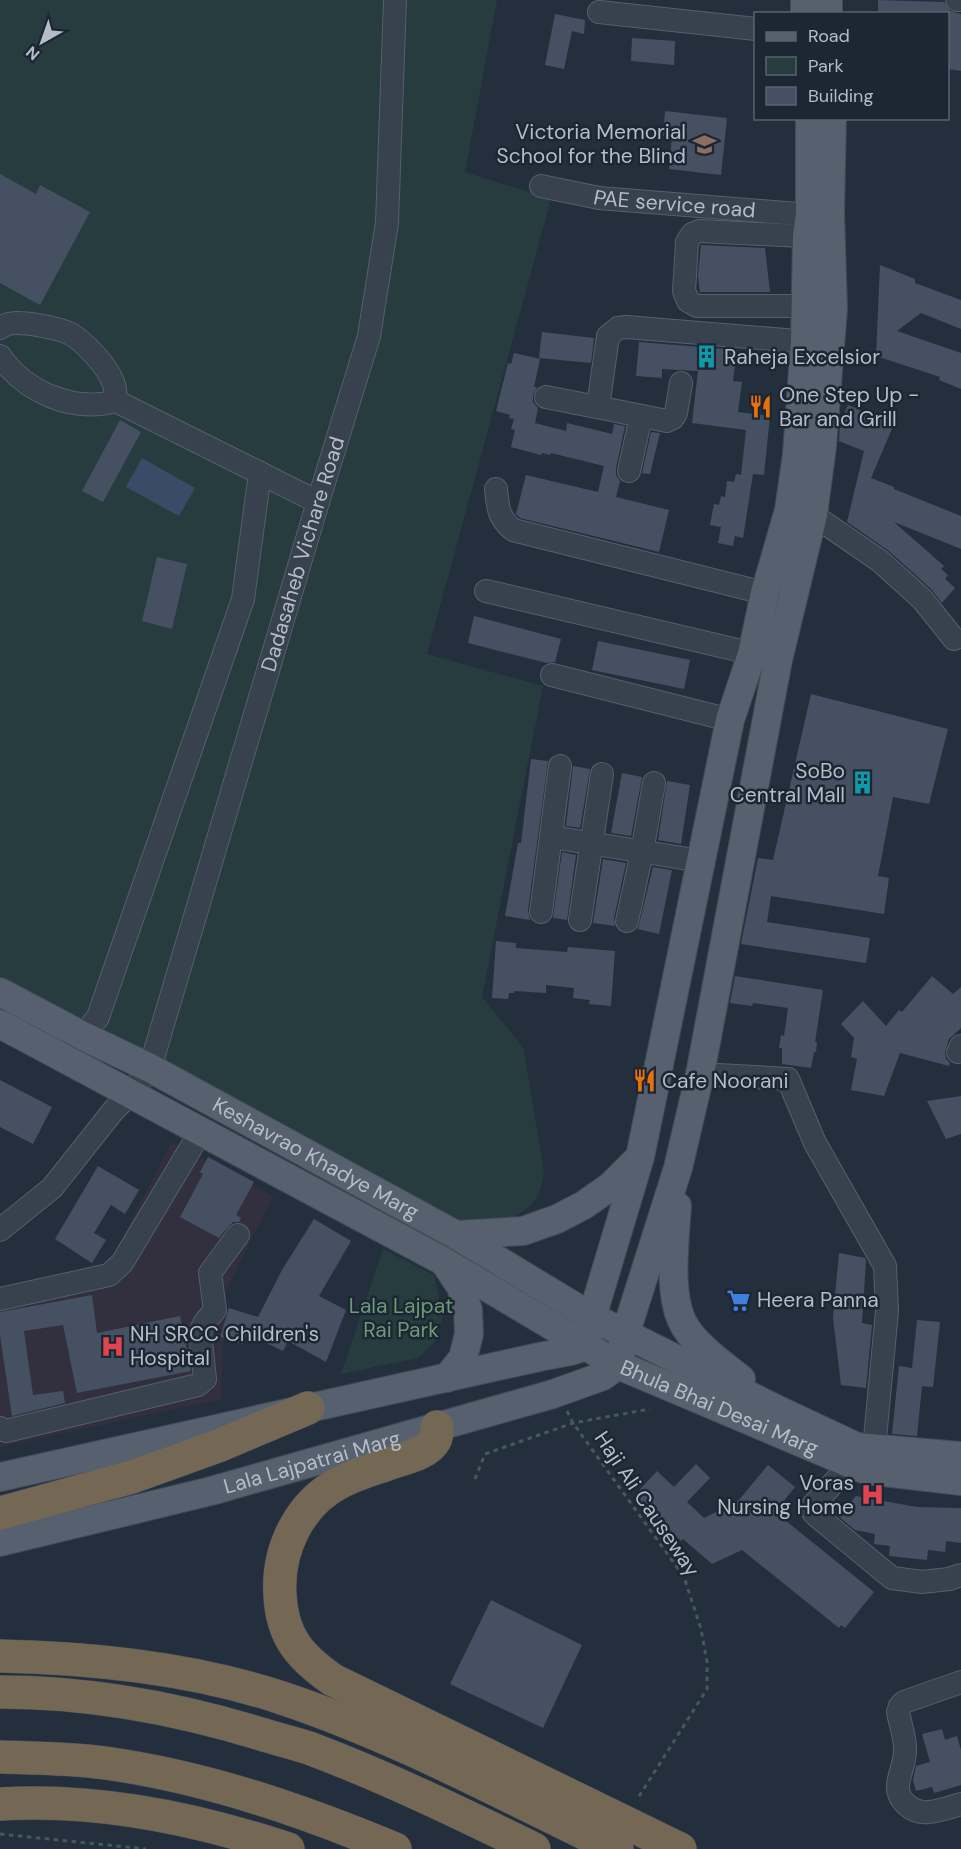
<svg xmlns="http://www.w3.org/2000/svg" width="961" height="1849" font-family="'DM Sans',sans-serif">
<style>
.medical{fill:#32303f}
.green{fill:#263c3f}
.water{fill:#394c67}
.building{fill:#455162}
.lines{fill:none;stroke-linecap:round;stroke-linejoin:round}
.minor-casing{stroke:#565f6c;stroke-width:24}
.major-casing{stroke:#414a57;stroke-width:30}
.highway-casing{stroke:#434c59;stroke-width:34}
.path{stroke:#44595c;stroke-width:3;stroke-dasharray:4.5 4.5;stroke-linecap:butt}
.minor{stroke:#38414e;stroke-width:22}
.major{stroke:#56606e;stroke-width:28}
.highway{stroke:#746855;stroke-width:33}
.labels{text-anchor:middle;stroke-width:5;stroke-linejoin:round;paint-order:stroke}
.poi-label{font-size:21px;fill:#b4bcc9;stroke:#1d2633;text-anchor:start}
.street-label{font-size:21px;fill:#b4bcc9;stroke:#1d2633}
.park-label{font-size:21px;fill:#6b9a76;stroke:#1d2633}
</style>
<rect width="100%" height="100%" fill="#242f3e"/>
<!-- medical -->
<path class="medical" d="M 172,1141 L 273,1196 L 226,1291 L 221,1399 L 0,1447 L 0,1292 L 110,1262 Z"/>
<!-- green -->
<g class="green">
<path d="M 0,0 L 497,0 L 465,172 L 551,199 L 427,654 L 543,686 L 482,997 L 523,1047 L 544,1173 L 539,1195 L 528,1208 L 511,1218 L 462,1221 L 0,976 Z"/>
<path d="M 383,1249 L 434,1275 L 443,1317 L 434,1343 L 418,1358 L 341,1374 Z"/>
</g>
<!-- water -->
<path class="water" d="M 142,458 L 195,488 L 179,516 L 126,487 Z"/>
<!-- building -->
<g class="building">
<path d="M 878,0 L 944,2 L 950,11 L 961,14 L 961,71 L 948,69 L 948,14 L 878,14 Z"/>
<path d="M 555,14 L 585,20 L 584,34 L 572,31 L 564,69 L 545,65 Z"/>
<path d="M 632,38 L 675,41 L 674,65 L 631,61 Z"/>
<path d="M 665,111 L 727,118 L 721,175 L 669,169 L 672,137 L 663,136 Z"/>
<path d="M 0,174 L 36,194 L 40,185 L 90,212 L 40,305 L 0,283 Z"/>
<path d="M 701,245 L 765,248 L 770,292 L 700,292 L 698,276 Z"/>
<path d="M 880,265 L 915,279 L 915,283 L 961,300 L 961,329 L 921,313 L 897,331 L 961,353 L 961,389 L 939,380 L 940,377 L 876,356 Z"/>
<path d="M 542,332 L 594,338 L 591,363 L 539,358 Z"/>
<path d="M 639,342 L 737,350 L 733,381 L 742,382 L 738,412 L 770,416 L 764,475 L 753,474 L 743,538 L 735,536 L 733,546 L 718,543 L 721,527 L 710,525 L 714,504 L 719,505 L 721,496 L 725,497 L 727,481 L 734,482 L 736,474 L 741,475 L 746,430 L 692,423 L 698,371 L 662,369 L 662,378 L 636,376 Z"/>
<path d="M 514,353 L 540,359 L 534,387 L 537,387 L 533,395 L 533,402 L 538,408 L 535,423 L 566,431 L 567,423 L 612,434 L 614,424 L 625,426 L 616,468 L 616,475 L 620,481 L 616,497 L 669,510 L 659,552 L 520,518 L 516,514 L 526,475 L 598,492 L 604,466 L 551,453 L 550,455 L 542,453 L 541,455 L 511,447 L 515,430 L 511,429 L 514,419 L 509,418 L 510,415 L 496,411 L 508,363 L 511,364 Z"/>
<path d="M 848,405 L 894,424 L 871,478 L 894,487 L 894,489 L 961,516 L 961,549 L 894,522 L 944,566 L 941,569 L 948,575 L 945,579 L 955,588 L 942,603 L 931,589 L 889,551 L 847,522 L 864,451 L 839,441 L 840,423 Z"/>
<path d="M 120,420 L 141,432 L 103,502 L 82,491 Z"/>
<path d="M 651,432 L 660,433 L 650,474 L 642,473 Z"/>
<path d="M 157,557 L 187,564 L 172,629 L 142,621 Z"/>
<path d="M 474,616 L 561,639 L 555,662 L 547,663 L 468,643 Z"/>
<path d="M 598,641 L 690,660 L 684,689 L 592,670 Z"/>
<path d="M 811,694 L 948,729 L 929,804 L 893,797 L 878,876 L 889,878 L 884,914 L 771,896 L 767,922 L 870,938 L 866,963 L 741,944 L 758,858 L 773,860 Z"/>
<path d="M 531,759 L 548,761 L 528,910 L 530,920 L 505,916 L 518,843 L 521,843 Z"/>
<path d="M 573,766 L 590,769 L 580,828 L 566,826 Z"/>
<path d="M 622,773 L 642,777 L 631,836 L 611,833 Z"/>
<path d="M 667,781 L 690,785 L 681,844 L 658,840 Z"/>
<path d="M 562,852 L 576,855 L 567,920 L 553,918 Z"/>
<path d="M 603,859 L 626,863 L 614,918 L 615,926 L 593,923 Z"/>
<path d="M 653,867 L 672,870 L 659,934 L 638,929 Z"/>
<path d="M 496,941 L 516,943 L 516,948 L 567,952 L 568,947 L 615,951 L 611,1006 L 589,1004 L 590,1000 L 573,998 L 574,988 L 546,985 L 546,993 L 514,991 L 514,993 L 509,993 L 508,999 L 492,998 Z"/>
<path d="M 735,976 L 823,990 L 815,1042 L 817,1042 L 816,1052 L 814,1052 L 811,1068 L 782,1064 L 782,1048 L 779,1048 L 781,1035 L 784,1036 L 788,1008 L 753,1003 L 752,1006 L 730,1003 Z"/>
<path d="M 932,976 L 953,994 L 961,987 L 961,1028 L 949,1039 L 945,1052 L 946,1059 L 950,1063 L 949,1066 L 900,1053 L 884,1096 L 851,1090 L 857,1059 L 851,1057 L 854,1038 L 841,1024 L 863,1001 L 886,1026 L 899,1010 L 902,1012 Z"/>
<path d="M 0,1080 L 52,1107 L 33,1144 L 0,1127 Z"/>
<path d="M 961,1096 L 961,1134 L 946,1139 L 927,1101 Z"/>
<path d="M 208,1157 L 254,1182 L 236,1215 L 241,1218 L 239,1222 L 233,1222 L 228,1227 L 219,1238 L 180,1217 L 203,1174 L 200,1172 Z"/>
<path d="M 98,1166 L 139,1190 L 125,1214 L 111,1205 L 94,1233 L 106,1240 L 92,1263 L 55,1239 Z"/>
<path d="M 314,1219 L 351,1241 L 319,1296 L 346,1310 L 326,1362 L 288,1341 L 283,1351 L 247,1334 L 243,1344 L 220,1337 L 229,1308 L 258,1317 L 282,1270 Z"/>
<path d="M 839,1253 L 865,1258 L 866,1260 L 862,1323 L 872,1325 L 866,1388 L 841,1385 L 833,1318 Z"/>
<path d="M 92,1295 L 97,1333 L 180,1316 L 191,1371 L 77,1393 L 63,1325 L 24,1331 L 33,1395 L 63,1391 L 65,1403 L 12,1416 L 0,1335 L 0,1312 Z"/>
<path d="M 917,1320 L 940,1322 L 933,1387 L 922,1386 L 917,1436 L 892,1434 L 899,1366 L 912,1368 Z"/>
<path d="M 696,1464 L 710,1478 L 687,1502 L 704,1518 L 738,1501 L 768,1465 L 795,1487 L 775,1512 L 874,1592 L 845,1628 L 841,1625 L 839,1628 L 742,1550 L 712,1564 L 683,1539 L 681,1541 L 634,1496 L 657,1471 L 674,1487 Z"/>
<path d="M 856,1496 L 917,1507 L 961,1508 L 961,1543 L 946,1541 L 945,1552 L 928,1550 L 927,1560 L 889,1556 L 890,1546 L 874,1544 L 875,1534 L 855,1530 L 838,1516 Z"/>
<path d="M 491,1600 L 582,1645 L 543,1728 L 450,1684 Z"/>
<path d="M 942,1729 L 945,1740 L 957,1736 L 961,1750 L 961,1785 L 934,1793 L 932,1787 L 916,1791 L 913,1780 L 916,1766 L 930,1762 L 922,1734 Z"/>
</g>
<g class="lines">
<defs>
<g id="minor">
<path d="M 957,0 L 961,0"/>
<path d="M 599,12 L 756,29"/>
<path id="s1" d="M 541,186 L 599,198 L 810,215"/>
<path d="M 806,306 L 697,306 L 688,301 L 684,291 L 687,242 L 692,234 L 699,231 L 821,237"/>
<path d="M 0,328 C 9,321 21,323 32,324 C 44,326 57,328 69,333 C 84,341 107,366 113,382 C 116,387 115,395 116,401"/>
<path d="M 0,356 C 25,392 73,413 116,401 L 318,502"/>
<path d="M 546,397 L 667,421 L 673,418 L 676,413 L 681,383"/>
<path d="M 598,407 L 608,336 L 618,328 L 626,327 L 821,343"/>
<path d="M 629,471 L 641,416"/>
<path d="M 496,489 C 498,508 498,517 513,530 L 765,593"/>
<path d="M 797,511 L 813,515 L 880,561 L 922,599 L 954,639"/>
<path d="M 486,591 L 767,657"/>
<path d="M 552,675 L 730,720"/>
<path d="M 552,837 L 701,861"/>
<path d="M 541,912 L 560,766"/>
<path d="M 580,920 L 602,774"/>
<path d="M 627,921 L 642,852 L 654,783"/>
<path d="M 72,1049 L 98,1017 L 243,599 L 260,473"/>
<path d="M 958,1052 L 961,1046"/>
<path d="M 700,1074 L 788,1079 L 815,1143 L 885,1266 L 887,1311 L 874,1449"/>
<path id="s2" d="M 0,1230 L 52,1188 L 113,1111 L 131,1093 L 150,1068 L 318,502 L 369,336 L 387,223 L 395,0"/>
<path d="M 0,1299 L 109,1275 L 122,1263 L 201,1131"/>
<path d="M 0,1428 L 6,1431 L 198,1385 L 205,1379 L 200,1332 L 205,1322 L 215,1310 L 210,1273 L 238,1235"/>
<path d="M 852,1463 L 813,1505 L 813,1512 L 818,1517 L 892,1578 L 922,1582 L 949,1579 L 961,1575"/>
<path d="M 961,1682 L 904,1702 L 900,1706 L 898,1712 C 900,1724 905,1736 905,1748 C 906,1761 899,1773 898,1785 C 897,1801 913,1814 929,1812 C 940,1811 951,1807 961,1804"/>
</g>
<g id="major">
<path d="M 805,0 L 805,14"/>
<path d="M 828,0 L 828,14"/>
<path id="s3" d="M 0,992 L 83,1036 L 150,1068 L 456,1235 L 592,1317 L 776,1409 L 857,1447 L 961,1456"/>
<path id="s4" d="M 0,1024 L 443,1261 L 618,1365 L 866,1470 L 961,1481"/>
<path d="M 677,1206 C 675,1238 668,1291 682,1321 C 692,1343 722,1364 741,1379"/>
<path d="M 456,1235 L 523,1231 L 557,1219 L 584,1205 L 611,1186 L 638,1159"/>
<path d="M 445,1263 L 461,1287 L 468,1310 L 469,1334 L 463,1358 L 447,1378"/>
<path d="M 586,1346 L 592,1317 L 640,1157 L 730,720 L 752,654 L 765,593 L 789,510 L 797,454 L 805,341 L 807,236 L 810,215 L 810,118"/>
<path d="M 618,1365 L 625,1335 L 678,1168 L 700,1074 L 778,660 L 813,515 L 822,446 L 833,309 L 830,213 L 832,118"/>
<path d="M 0,1477 L 539,1357 L 571,1351 L 586,1346"/>
<path id="s5" d="M 0,1542 L 211,1491 L 553,1394 L 603,1376 L 618,1365"/>
</g>
<g id="highway">
<path d="M 437,1427 C 437,1430 437,1437 435,1440 C 427,1454 405,1458 391,1463 C 374,1469 355,1474 339,1483 C 299,1504 277,1550 280,1595 C 282,1637 300,1657 333,1680 L 680,1849"/>
<path d="M 0,1513 L 132,1477 L 218,1446 L 308,1408"/>
<path d="M 0,1656 C 94,1658 192,1668 282,1698 C 399,1737 506,1796 617,1849"/>
<path d="M 0,1692 C 88,1692 176,1708 261,1734 C 277,1739 293,1743 309,1748 C 386,1777 460,1813 534,1849"/>
<path d="M 0,1757 C 35,1758 71,1758 105,1763 C 206,1777 301,1810 395,1849"/>
<path d="M 0,1804 C 98,1798 195,1818 288,1849"/>
</g>
</defs>
<!-- minor casing -->
<use href="#minor" class="minor-casing"/>
<!-- major casing -->
<use href="#major" class="major-casing"/>
<!-- highway casing -->
<use href="#highway" class="highway-casing"/>
<!-- path -->
<g class="path">
<path d="M 567,1411 L 573,1423 L 684,1577 L 701,1629 L 707,1662 L 707,1689 L 638,1798"/>
<path d="M 475,1479 L 485,1454 L 573,1423 L 650,1409"/>
<path d="M 0,1834 L 146,1849"/>
</g>
<!-- minor -->
<use href="#minor" class="minor"/>
<!-- major -->
<use href="#major" class="major"/>
<!-- highway -->
<use href="#highway" class="highway"/>
</g>
<!-- icons -->
<defs>
<symbol id="school-bare" viewBox="-9 -9 18 18"><path d="M0-5L7-2L0 1L-7-2ZM-4 1L0 2.5L4 1V4Q0 6-4 4Z" fill="#8d6e63" stroke="#1d2633" stroke-width="2.5" paint-order="stroke"/></symbol>
<symbol id="building-bare" viewBox="-9 -9 18 18"><path d="M-4-6H4V6H1V3H-1V6H-4ZM-2.5-4.3h1.7v1.8h-1.7ZM.8-4.3h1.7v1.8H.8ZM-2.5-1h1.7V.8h-1.7ZM.8-1h1.7V.8H.8Z" fill="#0f9aa8" stroke="#1d2633" stroke-width="2.5" paint-order="stroke"/></symbol>
<symbol id="restaurant-bare" viewBox="-9 -9 18 18"><path d="M-5-6h1v4h1v-4h1v4h1v-4h1v5L-1.5 .5V6h-2V.5L-5-1ZM5-6V6H3V1.5H1.5Q1.5-4 5-6Z" fill="#e8710a" stroke="#1d2633" stroke-width="2.5" paint-order="stroke"/></symbol>
<symbol id="supermarket-bare" viewBox="-9 -9 18 18"><path d="M-6-5.5h2.5l.6 2H6L4.5 2H-2.5L-4.4-4H-6ZM-1.5 3.2a1.3 1.3 0 1 0 .1 0ZM3 3.2a1.3 1.3 0 1 0 .1 0Z" fill="#3f7fe0" stroke="#1d2633" stroke-width="2.5" paint-order="stroke"/></symbol>
<symbol id="hospital-bare" viewBox="-9 -9 18 18"><path d="M-5-5h3v3.5h4V-5h3V5h-3V1.5h-4V5h-3Z" fill="#e0444e" stroke="#1d2633" stroke-width="2.5" paint-order="stroke"/></symbol>
</defs>
<g fill-rule="evenodd">
<use href="#school-bare" x="688" y="128" width="33" height="33"/>
<use href="#building-bare" x="690" y="340" width="33" height="33"/>
<use href="#restaurant-bare" x="744" y="390" width="33" height="33"/>
<use href="#building-bare" x="846" y="766" width="33" height="33"/>
<use href="#restaurant-bare" x="628" y="1064" width="33" height="33"/>
<use href="#supermarket-bare" x="722" y="1284" width="33" height="33"/>
<use href="#hospital-bare" x="96" y="1330" width="33" height="33"/>
<use href="#hospital-bare" x="856" y="1478" width="33" height="33"/>
</g>
<g class="labels">
<!-- poi labels -->
<g class="poi-label">
<text x="686" y="139" text-anchor="end">Victoria Memorial<tspan x="686" dy="24">School for the Blind</tspan></text>
<text x="724" y="364">Raheja Excelsior</text>
<text x="779" y="402">One Step Up -<tspan x="779" dy="24">Bar and Grill</tspan></text>
<text x="845" y="778" text-anchor="end">SoBo<tspan x="845" dy="24">Central Mall</tspan></text>
<text x="662" y="1088">Cafe Noorani</text>
<text x="757" y="1307">Heera Panna</text>
<text x="130" y="1341">NH SRCC Children's<tspan x="130" dy="24">Hospital</tspan></text>
<text x="854" y="1490" text-anchor="end">Voras<tspan x="854" dy="24">Nursing Home</tspan></text>
</g>
<!-- street labels -->
<g class="street-label">
<text dy="7" stroke="none"><textPath href="#s1" startOffset="135">PAE service road</textPath></text>
<text dy="7" stroke="none"><textPath href="#s2" startOffset="758">Dadasaheb Vichare Road</textPath></text>
<text dy="7" stroke="none"><textPath href="#s3" startOffset="357">Keshavrao Khadye Marg</textPath></text>
<text dy="7" stroke="none"><textPath href="#s4" startOffset="816">Bhula Bhai Desai Marg</textPath></text>
<text dy="7" stroke="none"><textPath href="#s5" startOffset="322">Lala Lajpatrai Marg</textPath></text>
<text transform="translate(647 1504) rotate(56)" y="7">Haji Ali Causeway</text>
</g>
<!-- park labels -->
<g class="park-label">
<text x="401" y="1313">Lala Lajpat<tspan x="401" dy="24">Rai Park</tspan></text>
</g>
</g>
<!-- legend -->
<rect x="754" y="12" width="195" height="108" fill="#1d2633" stroke="#59626f" stroke-width="1.5"/>
<rect x="766" y="32" width="30" height="9" fill="#56606e" stroke="#59626f" stroke-width="1.5"/>
<text x="808" y="42" font-size="18" fill="#b4bcc9">Road</text>
<rect x="766" y="57" width="30" height="18" fill="#263c3f" stroke="#59626f" stroke-width="1.5"/>
<text x="808" y="72" font-size="18" fill="#b4bcc9">Park</text>
<rect x="766" y="87" width="30" height="18" fill="#455162" stroke="#59626f" stroke-width="1.5"/>
<text x="808" y="102" font-size="18" fill="#b4bcc9">Building</text>
<!-- north arrow -->
<g transform="translate(42 42) rotate(220)" stroke="#1d2633" stroke-width="4.5" paint-order="stroke">
<path d="M0-4.5L10 22L0 15L-10 22Z" fill="#b4bcc9"/>
<text y="-9" font-size="16" font-weight="bold" text-anchor="middle" fill="#b4bcc9">N</text>
</g>
</svg>
